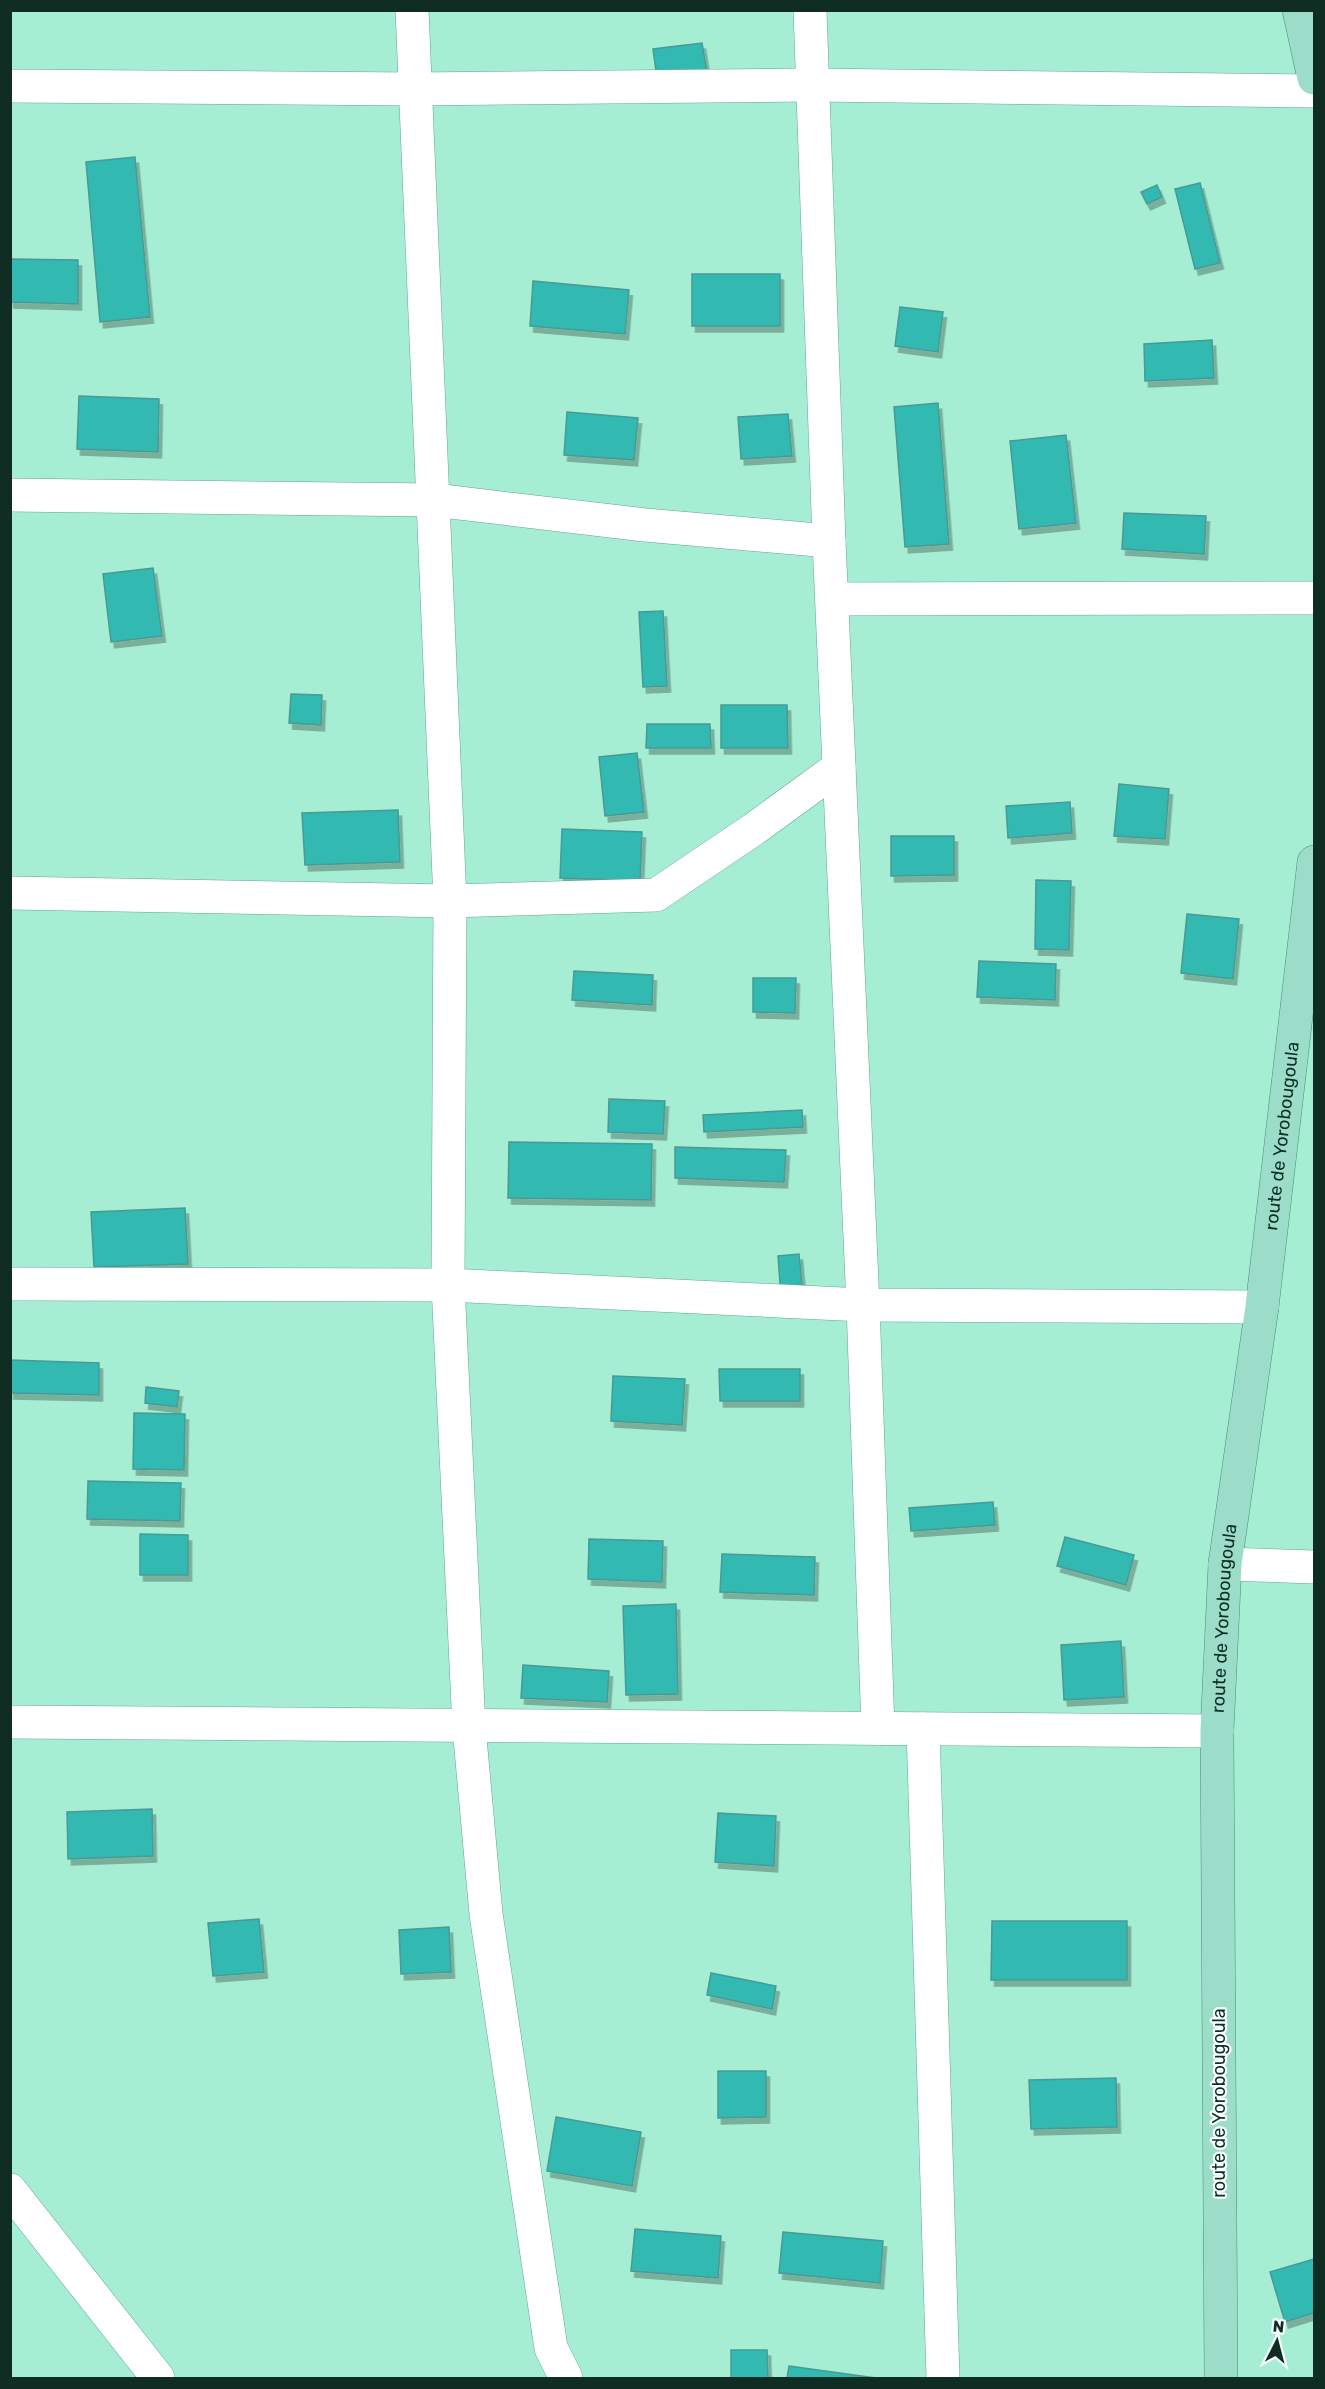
<svg xmlns="http://www.w3.org/2000/svg" width="1325" height="2389" font-family="Rubik,sans-serif">
<style>
.building{fill:#31b9b2;stroke:#489a95;stroke-width:1.5;filter:url(#shadow)}
.lines{fill:none;stroke-linecap:round;stroke-linejoin:round}
.minor-casing{stroke:#61a78f;stroke-width:34}
.major-casing{stroke:#3f9176;stroke-width:34}
.minor{stroke:#fff;stroke-width:33}
.major{stroke:#9bddc8;stroke-width:33}
.labels{text-anchor:middle;stroke-width:4.5;stroke-linejoin:round;paint-order:stroke}
.street-label{font-size:18px;fill:#0f2d23;stroke:#f8fffc}
</style>
<defs>
<filter id="shadow"><feDropShadow dx="3.5" dy="6" stdDeviation="0" flood-color="#0004"/></filter>
</defs>
<rect width="100%" height="100%" fill="#a6eed3"/>
<!-- building -->
<g class="building">
<path d="M 702,43 L 708,79 L 658,86 L 653,49 Z"/>
<path d="M 135,157 L 150,317 L 100,322 L 86,162 Z"/>
<path d="M 1200,183 L 1220,263 L 1195,269 L 1175,189 Z"/>
<path d="M 1157,185 L 1162,197 L 1147,204 L 1141,192 Z"/>
<path d="M 10,259 L 78,260 L 78,304 L 10,302 Z"/>
<rect x="692" y="274" width="88" height="52"/>
<path d="M 533,281 L 629,290 L 625,334 L 530,326 Z"/>
<path d="M 900,307 L 943,312 L 938,352 L 895,346 Z"/>
<path d="M 1212,340 L 1214,378 L 1145,381 L 1144,344 Z"/>
<path d="M 79,396 L 159,399 L 158,452 L 77,449 Z"/>
<path d="M 938,403 L 949,544 L 905,547 L 894,407 Z"/>
<path d="M 567,412 L 638,418 L 634,460 L 564,455 Z"/>
<path d="M 788,414 L 792,456 L 741,459 L 738,417 Z"/>
<path d="M 1066,435 L 1076,523 L 1019,529 L 1010,441 Z"/>
<path d="M 1124,513 L 1206,516 L 1204,554 L 1122,549 Z"/>
<path d="M 153,568 L 162,636 L 111,642 L 103,574 Z"/>
<path d="M 663,611 L 667,686 L 643,687 L 639,612 Z"/>
<path d="M 291,694 L 322,695 L 321,725 L 289,723 Z"/>
<path d="M 721,705 L 787,705 L 788,748 L 721,748 Z"/>
<path d="M 647,724 L 710,724 L 711,748 L 646,748 Z"/>
<path d="M 637,753 L 644,812 L 605,816 L 599,757 Z"/>
<path d="M 1119,784 L 1169,789 L 1165,839 L 1114,836 Z"/>
<path d="M 1070,802 L 1072,833 L 1008,838 L 1006,806 Z"/>
<path d="M 398,810 L 400,862 L 305,865 L 302,813 Z"/>
<path d="M 562,829 L 642,832 L 640,881 L 560,878 Z"/>
<path d="M 891,836 L 954,836 L 954,875 L 891,876 Z"/>
<path d="M 1036,880 L 1071,881 L 1069,950 L 1035,949 Z"/>
<path d="M 1187,914 L 1239,919 L 1233,979 L 1181,973 Z"/>
<path d="M 979,961 L 1056,964 L 1055,1000 L 977,997 Z"/>
<path d="M 574,971 L 653,975 L 652,1005 L 572,1000 Z"/>
<path d="M 753,978 L 796,978 L 795,1013 L 753,1012 Z"/>
<path d="M 609,1099 L 665,1101 L 663,1134 L 608,1132 Z"/>
<path d="M 802,1110 L 803,1127 L 704,1132 L 703,1115 Z"/>
<path d="M 509,1142 L 652,1144 L 651,1200 L 508,1198 Z"/>
<path d="M 675,1147 L 786,1150 L 784,1182 L 675,1178 Z"/>
<path d="M 185,1208 L 188,1264 L 94,1267 L 91,1212 Z"/>
<path d="M 799,1254 L 803,1296 L 781,1297 L 778,1256 Z"/>
<path d="M 10,1360 L 99,1363 L 99,1395 L 10,1393 Z"/>
<path d="M 719,1369 L 800,1369 L 800,1401 L 720,1401 Z"/>
<path d="M 613,1376 L 685,1379 L 682,1425 L 611,1421 Z"/>
<path d="M 146,1387 L 179,1391 L 177,1407 L 145,1403 Z"/>
<path d="M 134,1413 L 185,1414 L 184,1470 L 133,1469 Z"/>
<path d="M 88,1481 L 181,1483 L 180,1521 L 87,1519 Z"/>
<path d="M 993,1502 L 995,1525 L 911,1531 L 909,1508 Z"/>
<path d="M 140,1534 L 188,1535 L 188,1575 L 140,1575 Z"/>
<path d="M 1065,1537 L 1134,1555 L 1126,1585 L 1057,1566 Z"/>
<path d="M 589,1539 L 663,1541 L 662,1582 L 588,1579 Z"/>
<path d="M 722,1554 L 815,1557 L 814,1595 L 720,1592 Z"/>
<path d="M 676,1604 L 678,1694 L 626,1695 L 623,1606 Z"/>
<path d="M 1121,1641 L 1124,1697 L 1064,1700 L 1061,1645 Z"/>
<path d="M 523,1665 L 609,1671 L 607,1702 L 521,1698 Z"/>
<path d="M 152,1809 L 153,1856 L 68,1859 L 67,1812 Z"/>
<path d="M 718,1813 L 776,1816 L 774,1866 L 715,1862 Z"/>
<path d="M 259,1919 L 264,1972 L 213,1976 L 208,1923 Z"/>
<path d="M 992,1921 L 1127,1921 L 1127,1980 L 991,1980 Z"/>
<path d="M 449,1927 L 451,1972 L 401,1974 L 399,1930 Z"/>
<path d="M 711,1973 L 776,1986 L 772,2009 L 707,1995 Z"/>
<path d="M 718,2071 L 766,2071 L 766,2117 L 718,2118 Z"/>
<path d="M 1116,2078 L 1117,2127 L 1031,2129 L 1029,2080 Z"/>
<path d="M 556,2117 L 641,2132 L 632,2186 L 547,2171 Z"/>
<path d="M 635,2229 L 721,2236 L 718,2278 L 631,2271 Z"/>
<path d="M 783,2232 L 883,2241 L 880,2283 L 779,2273 Z"/>
<path d="M 1314,2259 L 1314,2313 L 1285,2322 L 1270,2272 Z"/>
<path d="M 731,2350 L 767,2350 L 768,2378 L 731,2378 Z"/>
<path d="M 789,2366 L 876,2378 L 787,2378 Z"/>
</g>
<g class="lines">
<defs>
<g id="minor">
<path d="M 412,10 L 450,901 L 448,1285 L 469,1727 L 486,1914 L 551,2348 L 566,2378"/>
<path d="M 810,10 L 829,541 L 863,1305 L 878,1729"/>
<path d="M 10,86 L 415,89 L 813,85 L 1314,91"/>
<path d="M 10,495 L 434,500 L 645,525 L 829,541"/>
<path d="M 832,599 L 1314,598"/>
<path d="M 10,893 L 450,901 L 656,895 L 754,829 L 839,767"/>
<path d="M 10,1284 L 448,1285 L 863,1305 L 1262,1307"/>
<path d="M 1225,1564 L 1314,1567"/>
<path d="M 10,1722 L 1217,1731"/>
<path d="M 923,1729 L 943,2378"/>
<path d="M 10,2190 L 158,2378"/>
</g>
<g id="major">
<path d="M 1299,10 L 1314,78"/>
<path id="s1" d="M 1221,2378 L 1217,1731 L 1225,1564 L 1262,1307 L 1314,862"/>
</g>
</defs>
<!-- minor casing -->
<use href="#minor" class="minor-casing"/>
<!-- major casing -->
<use href="#major" class="major-casing"/>
<!-- minor -->
<use href="#minor" class="minor"/>
<!-- major -->
<use href="#major" class="major"/>
</g>
<g class="labels">
<!-- street labels -->
<g class="street-label">
<text dy="6" stroke="none"><textPath href="#s1" startOffset="1246">route de Yorobougoula</textPath></text>
<text dy="6" stroke="none"><textPath href="#s1" startOffset="760">route de Yorobougoula</textPath></text>
<text transform="translate(1219 2103) rotate(-90)" y="6">route de Yorobougoula</text>
</g>
</g>
<!-- border -->
<rect width="1325" height="2389" fill="none" stroke="#0f2d23" stroke-width="24"/>
<!-- north arrow -->
<g transform="translate(1277 2341) rotate(6)" stroke="#f8fffc" stroke-width="4.5" paint-order="stroke">
<path d="M0-4.5L10 22L0 15L-10 22Z" fill="#0f2d23"/>
<text y="-9" font-size="16" font-weight="bold" text-anchor="middle" fill="#0f2d23">N</text>
</g>
</svg>
